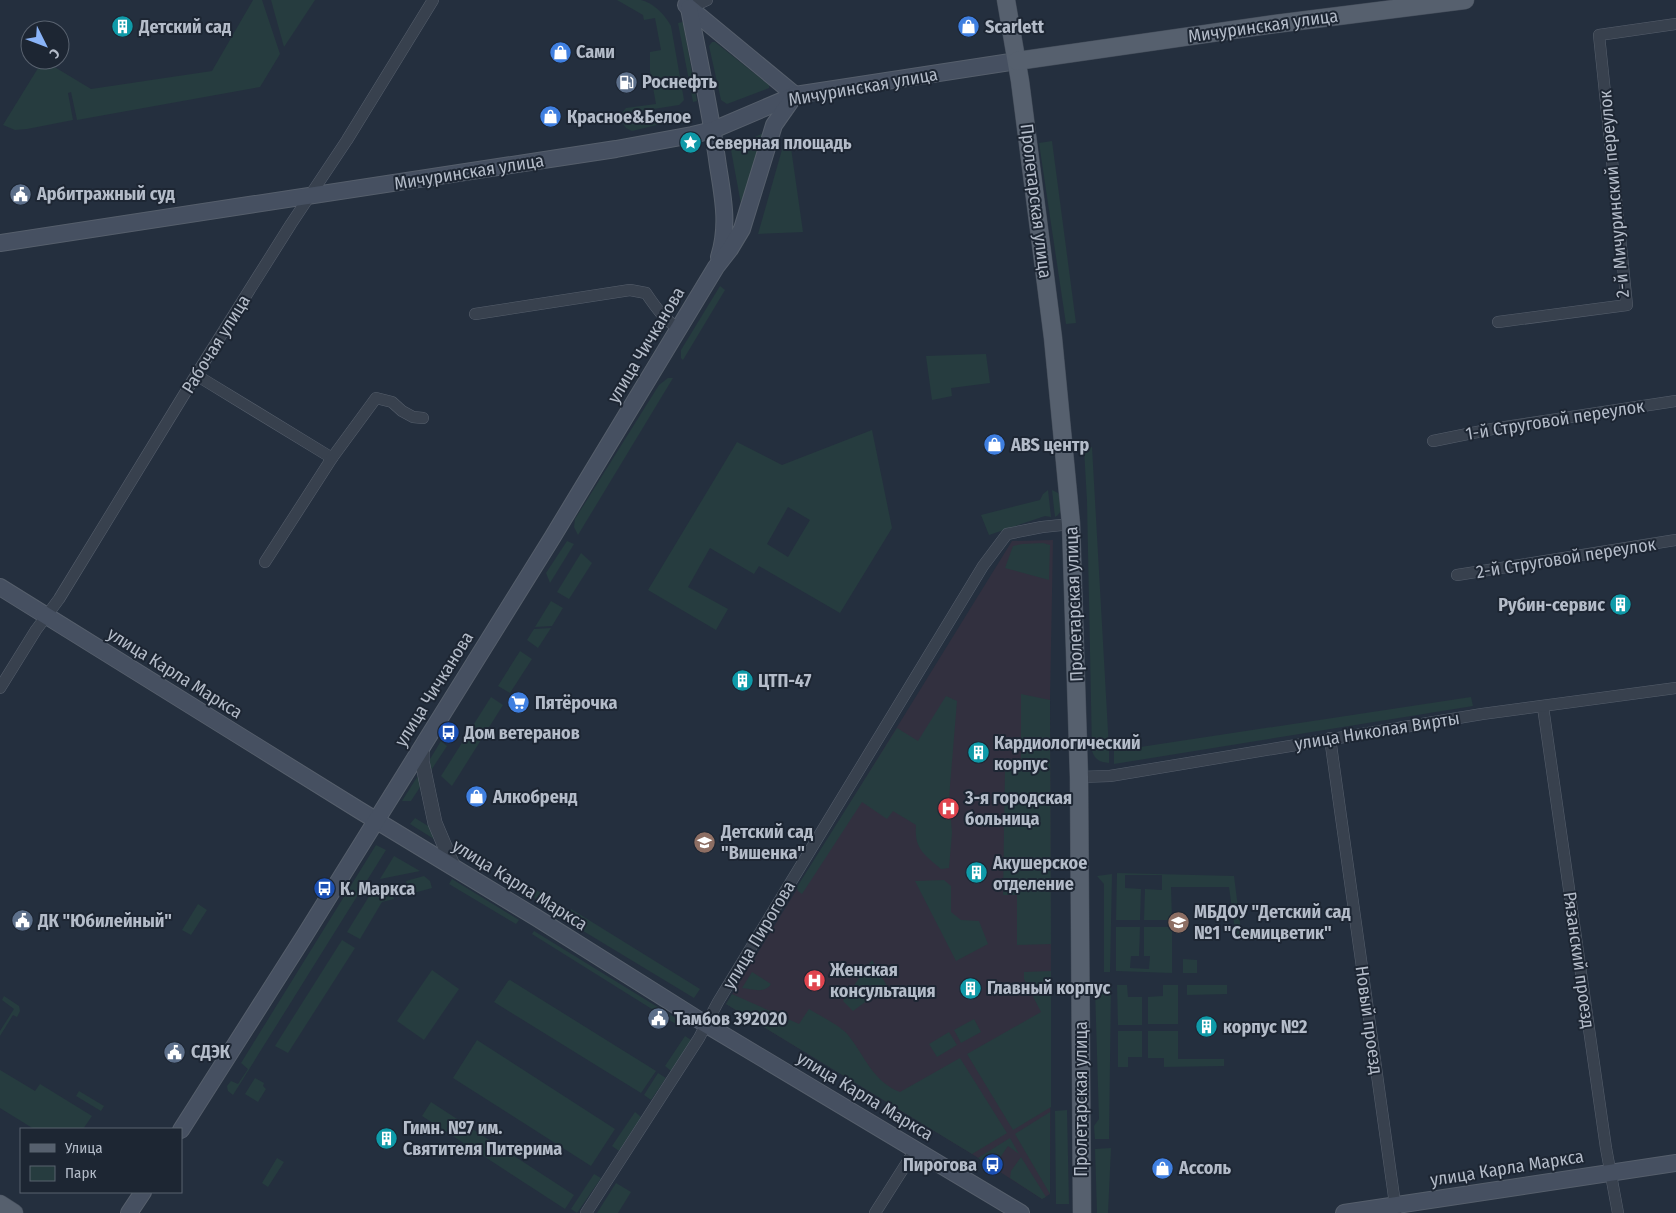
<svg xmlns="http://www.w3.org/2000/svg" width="1676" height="1213" font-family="'Fira Sans Condensed',sans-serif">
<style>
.medical{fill:#32303f}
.green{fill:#263c3f;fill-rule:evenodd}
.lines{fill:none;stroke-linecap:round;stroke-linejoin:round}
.minor-casing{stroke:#565f6c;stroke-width:12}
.tertiary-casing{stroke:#565f6c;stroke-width:15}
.secondary-casing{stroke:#565f6c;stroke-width:18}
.primary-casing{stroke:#414a57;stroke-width:19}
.minor{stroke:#38414e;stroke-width:11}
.tertiary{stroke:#38414e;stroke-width:14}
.secondary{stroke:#465061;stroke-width:16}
.primary{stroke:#56606e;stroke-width:18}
.labels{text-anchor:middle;stroke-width:4;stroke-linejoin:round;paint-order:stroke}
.street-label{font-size:18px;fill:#b4bcc9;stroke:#1d2633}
.poi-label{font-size:18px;font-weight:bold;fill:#b4bcc9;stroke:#1d2633;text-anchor:start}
</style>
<rect width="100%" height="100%" fill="#242f3e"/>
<!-- medical -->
<path class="medical" d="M 1053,540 L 1050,700 L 1051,944 L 1050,1194 L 1042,1199 L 972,1154 L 726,1004 L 1012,541 Z"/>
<!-- green -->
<g class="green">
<path d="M 253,0 L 262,0 L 280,54 L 260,87 L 77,120 L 71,92 L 68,93 L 73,120 L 27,129 L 15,130 L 3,125 L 43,60 L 91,89 L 212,71 Z"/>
<path d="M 271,0 L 315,0 L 284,47 Z"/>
<path d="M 617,0 C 624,0 634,0 641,0 C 654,3 665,15 671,26 L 684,100 L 679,105 L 621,114 L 626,108 L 656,104 L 650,71 L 650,52 L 661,50 L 655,18 L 644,20 L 643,15 Z"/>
<path d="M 683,22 L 697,101 L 693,102 L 678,23 Z"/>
<path d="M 712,42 L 715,42 L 769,85 L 769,88 L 727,104 L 721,100 L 709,46 Z"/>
<path d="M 680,111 L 682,119 L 632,131 L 626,128 L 621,121 Z"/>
<path d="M 761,134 L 763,134 L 741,204 L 731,150 L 734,147 Z"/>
<path d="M 785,139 L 790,141 L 803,232 L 758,234 Z"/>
<path d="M 1052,141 L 1076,323 L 1066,324 L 1039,143 Z"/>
<path d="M 720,286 L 725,290 L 683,360 L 681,358 L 681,350 Z"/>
<path d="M 986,354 L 990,383 L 951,388 L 952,396 L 932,400 L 926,356 Z"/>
<path d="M 668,378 L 673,378 L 578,535 L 574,527 L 575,519 L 659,385 Z"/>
<path d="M 872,430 L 892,528 L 840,613 L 759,566 L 754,574 L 710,548 L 688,587 L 728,609 L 716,630 L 648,590 L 737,442 L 782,465 ZM 788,507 L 810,520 L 788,557 L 767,544 Z"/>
<path d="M 1092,447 L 1109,749 L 1109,763 C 1100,762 1095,760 1092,751 L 1087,501 L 1084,449 Z"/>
<path d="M 1048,490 L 1051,517 L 1045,516 L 989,535 L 981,515 L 1040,500 L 1043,494 Z"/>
<path d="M 1052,490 L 1060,494 C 1061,503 1064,512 1055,517 Z"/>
<path d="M 567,541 L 574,544 L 550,583 L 546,573 Z"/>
<path d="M 1043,543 L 1050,545 L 1049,580 L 1005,568 L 1013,546 L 1022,544 Z"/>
<path d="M 581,553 L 592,563 L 569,599 L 557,592 Z"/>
<path d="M 551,601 L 563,608 L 552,626 L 535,627 Z"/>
<path d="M 551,628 L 538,648 L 527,640 L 534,629 Z"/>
<path d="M 520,651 L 532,659 L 510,693 L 498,686 Z"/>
<path d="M 1021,694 L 1050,700 L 1051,944 L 1017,945 L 1017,895 L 1003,895 L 1005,768 L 1021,767 Z"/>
<path d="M 946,696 L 957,701 L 949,798 L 952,833 L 949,868 L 941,869 C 924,854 914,849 916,825 L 893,811 L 887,819 L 862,802 L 802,894 L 798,891 L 797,887 L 897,728 L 918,741 Z"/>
<path d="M 491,697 L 503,705 L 452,786 L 441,776 Z"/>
<path d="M 1471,697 L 1473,706 L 1114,764 L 1114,751 Z"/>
<path d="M 441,741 L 447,746 L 430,772 L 430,759 Z"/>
<path d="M 419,774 L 422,784 L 411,801 L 402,801 Z"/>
<path d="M 415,818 L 438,832 L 442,844 L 410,824 Z"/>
<path d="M 457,840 L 488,859 L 483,868 L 466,858 L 456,842 Z"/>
<path d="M 376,845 L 386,850 L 233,1095 L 228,1091 L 227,1086 L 231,1081 L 238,1084 L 248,1069 L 241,1063 Z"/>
<path d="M 394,856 L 420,871 L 380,879 Z"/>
<path d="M 1117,873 L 1234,876 L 1242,939 L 1236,938 L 1229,887 L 1171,887 L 1172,920 L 1144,920 L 1145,889 L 1162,890 L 1162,875 L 1125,875 L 1125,888 L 1141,889 L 1140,920 L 1116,920 Z"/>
<path d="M 1112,874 L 1110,972 L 1104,972 L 1104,884 L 1097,876 Z"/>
<path d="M 424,876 L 430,881 L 432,888 L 410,894 L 406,881 Z"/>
<path d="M 452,879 L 519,920 L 516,924 L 449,884 Z"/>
<path d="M 944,880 L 951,886 L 951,912 L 961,920 L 979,921 L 988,944 L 956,961 L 915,881 Z"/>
<path d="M 393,884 L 396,894 L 393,895 L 394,899 L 382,902 L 360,939 L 347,932 L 373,890 Z"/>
<path d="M 536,890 L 557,902 L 551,911 L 539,904 L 533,895 Z"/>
<path d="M 198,904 L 207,910 L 191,935 L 182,930 Z"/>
<path d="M 571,909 L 700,989 L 694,998 L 570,923 L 567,916 Z"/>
<path d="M 1116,927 L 1140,927 L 1139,956 L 1131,956 L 1130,968 L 1149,969 L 1150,956 L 1144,956 L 1144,927 L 1172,927 L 1172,973 L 1116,971 Z"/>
<path d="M 534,931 L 682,1022 L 679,1026 L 532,934 Z"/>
<path d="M 342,940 L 355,948 L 288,1053 L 275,1046 Z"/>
<path d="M 1183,959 L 1197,960 L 1197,973 L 1183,973 Z"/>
<path d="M 872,960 L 887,986 L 853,1011 L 843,1001 Z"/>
<path d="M 432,970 L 459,989 L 424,1040 L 397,1021 Z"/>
<path d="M 1051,971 L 1051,1107 L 1013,1130 L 967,1054 L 1041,1012 L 1024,979 L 1024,972 Z"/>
<path d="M 752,972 L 771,984 C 765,994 752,989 742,988 Z"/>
<path d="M 510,980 L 656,1071 L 641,1093 L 494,1002 L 508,981 Z"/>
<path d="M 1111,984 L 1109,1139 L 1095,1139 L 1094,1126 L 1099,1119 L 1095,989 Z"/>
<path d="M 1117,985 L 1127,985 L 1128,997 L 1142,997 L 1142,1025 L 1118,1025 Z"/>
<path d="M 1163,985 L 1178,985 L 1178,1024 L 1148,1024 L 1148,997 L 1163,996 Z"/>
<path d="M 1187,985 L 1227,985 L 1227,994 L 1187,995 Z"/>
<path d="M 732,994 L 799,1024 L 809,1009 C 820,1016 841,1026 848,1035 C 865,1056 873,1082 900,1092 L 960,1058 L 1007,1133 L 972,1154 L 726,1004 Z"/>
<path d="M 4,996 L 19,1006 L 20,1011 L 17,1017 L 13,1015 L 0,1036 L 0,1031 L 14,1009 L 2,1000 Z"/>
<path d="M 974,1019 L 981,1032 L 961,1043 L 954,1030 Z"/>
<path d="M 1118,1031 L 1142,1031 L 1142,1057 L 1128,1057 L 1128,1067 L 1118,1067 Z"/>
<path d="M 1148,1031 L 1178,1031 L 1178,1059 L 1224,1059 L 1224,1066 L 1164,1067 L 1164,1058 L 1148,1058 Z"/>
<path d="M 949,1032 L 957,1045 L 937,1057 L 929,1044 Z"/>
<path d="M 685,1036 L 691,1040 L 671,1071 L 665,1066 Z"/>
<path d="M 477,1040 L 615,1129 L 591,1166 L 453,1078 Z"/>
<path d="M 0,1070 L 35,1091 L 40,1084 L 92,1116 L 83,1129 L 34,1129 L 0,1108 Z"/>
<path d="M 658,1073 L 666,1078 L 651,1100 L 644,1095 Z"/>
<path d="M 255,1078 L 264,1083 L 263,1086 L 266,1089 L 258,1102 L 245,1094 Z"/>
<path d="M 79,1091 L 104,1106 L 101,1111 L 76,1096 Z"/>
<path d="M 431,1102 L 574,1195 L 565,1209 L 422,1116 Z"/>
<path d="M 1067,1110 L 1069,1204 L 1056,1204 L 1055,1111 Z"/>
<path d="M 635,1112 L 641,1117 L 619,1151 L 612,1146 Z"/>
<path d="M 1050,1112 L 1050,1194 L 1015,1134 Z"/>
<path d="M 1010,1138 L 1019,1154 L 1008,1146 L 997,1162 L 989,1156 L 984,1162 L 978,1158 Z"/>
<path d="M 1111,1148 L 1108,1213 L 1097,1213 L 1095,1149 Z"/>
<path d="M 1021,1157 L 1046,1197 L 1042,1199 L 1010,1178 L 1011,1171 Z"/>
<path d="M 277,1158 L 284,1162 L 268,1187 L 262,1183 Z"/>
<path d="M 594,1174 L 601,1178 L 577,1213 L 571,1209 Z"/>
<path d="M 616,1183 L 631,1192 L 618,1213 L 597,1213 Z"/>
</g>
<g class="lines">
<defs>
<g id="minor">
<path d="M 689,8 L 707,0"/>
<path d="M 475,314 L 630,290 L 646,293 C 656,308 665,320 679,329"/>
<path d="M 1498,322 L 1627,305 L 1599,35 L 1676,24"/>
<path d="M 196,375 L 332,458"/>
<path d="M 1433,441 L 1492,429 L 1676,401"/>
<path d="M 265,562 L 332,458 L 376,398 L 392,402 L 402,411 L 413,417 L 423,418"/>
<path d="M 1457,575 L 1676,540"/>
<path d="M 0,688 L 36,630 L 59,599 L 196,375 L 291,224 L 347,140 L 433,0"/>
<path d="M 1543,707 L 1606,1148 L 1618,1213"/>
<path d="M 1330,738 L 1396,1211"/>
<path d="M 1079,777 L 1110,776 L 1482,714 L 1676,688"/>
<path d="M 586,1213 L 699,1038 L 718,1002 L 983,566 L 1007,534 L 1042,527 L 1071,524"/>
<path d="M 875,1213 L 915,1150"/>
</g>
<path id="tertiary" d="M 422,747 L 422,761 L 435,823 L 454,868"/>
<g id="secondary">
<path d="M 686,5 L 795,95"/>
<path d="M 689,8 C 699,60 711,113 718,166 C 723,197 729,226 719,257"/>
<path d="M 0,243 L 616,149 L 692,135 L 713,130 L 795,95 L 1017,61"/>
<path d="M 0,587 L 359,810 L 537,918 L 707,1025 L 1021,1213"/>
<path d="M 181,1130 L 305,935 L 552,538 L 716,267 L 730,249 L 742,229 L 774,125 L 795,95"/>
<path d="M 129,1213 L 143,1192"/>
<path d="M 1344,1213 L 1676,1163"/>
</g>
<g id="primary">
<path d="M 1006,0 L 1020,81 L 1053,338 L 1071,524 L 1079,777 L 1082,1213"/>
<path d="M 1017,61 L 1275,24 L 1465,0"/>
<path d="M 0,1204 L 14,1213"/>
</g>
</defs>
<!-- minor casing -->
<use href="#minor" class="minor-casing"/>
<!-- tertiary casing -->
<use href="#tertiary" class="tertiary-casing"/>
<!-- secondary casing -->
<use href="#secondary" class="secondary-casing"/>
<!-- primary casing -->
<use href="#primary" class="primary-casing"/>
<!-- minor -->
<use href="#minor" class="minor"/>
<!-- tertiary -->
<use href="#tertiary" class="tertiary"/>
<!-- secondary -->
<use href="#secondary" class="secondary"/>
<!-- primary -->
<use href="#primary" class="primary"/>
</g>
<!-- icons -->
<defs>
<symbol id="building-disc" viewBox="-11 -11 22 22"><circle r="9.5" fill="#0f9aa8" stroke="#1d2633"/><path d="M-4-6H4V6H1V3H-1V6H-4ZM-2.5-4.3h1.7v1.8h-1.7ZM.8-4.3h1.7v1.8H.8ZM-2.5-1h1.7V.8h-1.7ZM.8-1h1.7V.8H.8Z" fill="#fff"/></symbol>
<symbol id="shop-disc" viewBox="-11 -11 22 22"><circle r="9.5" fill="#3f7fe0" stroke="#1d2633"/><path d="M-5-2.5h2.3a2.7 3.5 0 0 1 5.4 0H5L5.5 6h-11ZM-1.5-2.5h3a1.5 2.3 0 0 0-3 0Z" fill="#fff"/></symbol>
<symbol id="fuel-disc" viewBox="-11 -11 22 22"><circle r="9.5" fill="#5c6f8a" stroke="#1d2633"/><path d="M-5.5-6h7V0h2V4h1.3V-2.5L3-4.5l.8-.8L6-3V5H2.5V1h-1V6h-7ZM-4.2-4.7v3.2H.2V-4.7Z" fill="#fff"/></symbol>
<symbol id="sight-disc" viewBox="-11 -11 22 22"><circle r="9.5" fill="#0f9aa8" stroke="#1d2633"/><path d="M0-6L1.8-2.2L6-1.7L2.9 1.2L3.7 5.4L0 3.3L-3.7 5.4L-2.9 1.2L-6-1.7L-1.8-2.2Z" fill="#fff"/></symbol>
<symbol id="civic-disc" viewBox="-11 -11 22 22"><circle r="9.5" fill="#5c6f8a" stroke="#1d2633"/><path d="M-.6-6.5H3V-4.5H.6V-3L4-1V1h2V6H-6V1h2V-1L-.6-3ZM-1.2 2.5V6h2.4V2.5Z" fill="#fff"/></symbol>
<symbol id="supermarket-disc" viewBox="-11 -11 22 22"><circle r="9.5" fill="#3f7fe0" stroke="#1d2633"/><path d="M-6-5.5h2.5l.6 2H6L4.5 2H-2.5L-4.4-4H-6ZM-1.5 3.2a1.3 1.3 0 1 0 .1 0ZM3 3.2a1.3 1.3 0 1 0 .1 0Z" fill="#fff"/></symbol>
<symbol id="bus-disc" viewBox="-11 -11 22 22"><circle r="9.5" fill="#1a4fb4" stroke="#1d2633"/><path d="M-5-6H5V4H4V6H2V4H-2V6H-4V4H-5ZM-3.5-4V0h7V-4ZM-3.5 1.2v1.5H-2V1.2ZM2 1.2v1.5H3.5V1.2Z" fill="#fff"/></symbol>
<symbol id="hospital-disc" viewBox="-11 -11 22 22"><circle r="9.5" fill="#e0444e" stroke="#1d2633"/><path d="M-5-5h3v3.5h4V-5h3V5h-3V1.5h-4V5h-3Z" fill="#fff"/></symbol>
<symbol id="school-disc" viewBox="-11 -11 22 22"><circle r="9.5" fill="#8d6e63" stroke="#1d2633"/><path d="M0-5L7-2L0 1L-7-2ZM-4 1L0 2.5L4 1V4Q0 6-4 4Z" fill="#fff"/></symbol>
</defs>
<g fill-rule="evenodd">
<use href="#building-disc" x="110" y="14" width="25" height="25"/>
<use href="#shop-disc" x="956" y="14" width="25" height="25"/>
<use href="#shop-disc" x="548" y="40" width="25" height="25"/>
<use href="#fuel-disc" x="614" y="70" width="25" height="25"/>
<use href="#shop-disc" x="538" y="104" width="25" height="25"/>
<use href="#sight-disc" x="678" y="130" width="25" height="25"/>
<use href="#civic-disc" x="8" y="182" width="25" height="25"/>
<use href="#shop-disc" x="982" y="432" width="25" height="25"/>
<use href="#building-disc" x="1608" y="592" width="25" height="25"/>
<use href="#building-disc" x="730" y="668" width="25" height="25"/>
<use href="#supermarket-disc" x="506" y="690" width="25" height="25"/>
<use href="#bus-disc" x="436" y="720" width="25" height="25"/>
<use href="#building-disc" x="966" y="740" width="25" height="25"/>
<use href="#shop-disc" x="464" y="784" width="25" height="25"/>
<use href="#hospital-disc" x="936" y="796" width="25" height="25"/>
<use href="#school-disc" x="692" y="830" width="25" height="25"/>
<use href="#building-disc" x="964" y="860" width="25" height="25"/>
<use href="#bus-disc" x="312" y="876" width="25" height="25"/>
<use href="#civic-disc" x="10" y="908" width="25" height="25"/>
<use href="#school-disc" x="1166" y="910" width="25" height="25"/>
<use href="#hospital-disc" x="802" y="968" width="25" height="25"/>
<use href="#building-disc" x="958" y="976" width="25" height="25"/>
<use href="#civic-disc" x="646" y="1006" width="25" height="25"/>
<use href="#building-disc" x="1194" y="1014" width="25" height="25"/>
<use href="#civic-disc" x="162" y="1040" width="25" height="25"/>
<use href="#building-disc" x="374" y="1126" width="25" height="25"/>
<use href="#bus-disc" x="980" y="1152" width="25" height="25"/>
<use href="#shop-disc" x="1150" y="1156" width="25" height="25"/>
</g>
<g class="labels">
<!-- street labels -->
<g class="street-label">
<text transform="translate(1263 26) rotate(-8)" y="6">Мичуринская улица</text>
<text transform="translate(863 87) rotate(-10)" y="6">Мичуринская улица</text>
<text transform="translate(469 172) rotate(-9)" y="6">Мичуринская улица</text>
<text transform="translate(1614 194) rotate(-95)" y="6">2-й Мичуринский переулок</text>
<text transform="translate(1036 201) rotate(83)" y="6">Пролетарская улица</text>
<text transform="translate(216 344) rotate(-58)" y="6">Рабочая улица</text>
<text transform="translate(646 345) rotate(-59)" y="6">улица Чичканова</text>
<text transform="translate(1555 420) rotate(-9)" y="6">1-й Струговой переулок</text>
<text transform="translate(1566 558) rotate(-9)" y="6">2-й Струговой переулок</text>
<text transform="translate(1074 604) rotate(-92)" y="6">Пролетарская улица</text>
<text transform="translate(175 673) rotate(32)" y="6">улица Карла Маркса</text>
<text transform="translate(434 689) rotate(-58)" y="6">улица Чичканова</text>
<text transform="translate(1377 731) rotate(-9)" y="6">улица Николая Вирты</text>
<text transform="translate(520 885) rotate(32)" y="6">улица Карла Маркса</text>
<text transform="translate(759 935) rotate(-59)" y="6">улица Пирогова</text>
<text transform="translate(1579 960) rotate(82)" y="6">Рязанский проезд</text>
<text transform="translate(1369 1020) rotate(82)" y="6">Новый проезд</text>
<text transform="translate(865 1096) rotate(31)" y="6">улица Карла Маркса</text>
<text transform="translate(1081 1099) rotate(-90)" y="6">Пролетарская улица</text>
<text transform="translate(1507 1168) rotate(-9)" y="6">улица Карла Маркса</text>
</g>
<!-- poi labels -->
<g class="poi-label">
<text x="139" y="33">Детский сад</text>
<text x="985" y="33">Scarlett</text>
<text x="576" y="58">Сами</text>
<text x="642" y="88">Роснефть</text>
<text x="567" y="123">Красное&amp;Белое</text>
<text x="706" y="149">Северная площадь</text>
<text x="37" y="200">Арбитражный суд</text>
<text x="1011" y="451">ABS центр</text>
<text x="1605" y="611" text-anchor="end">Рубин-сервис</text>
<text x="758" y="687">ЦТП-47</text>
<text x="535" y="709">Пятёрочка</text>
<text x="464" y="739">Дом ветеранов</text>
<text x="994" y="749">Кардиологический<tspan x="994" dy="21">корпус</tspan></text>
<text x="493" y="803">Алкобренд</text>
<text x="965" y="804">3-я городская<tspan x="965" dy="21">больница</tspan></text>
<text x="721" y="838">Детский сад<tspan x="721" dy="21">"Вишенка"</tspan></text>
<text x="993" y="869">Акушерское<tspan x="993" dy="21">отделение</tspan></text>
<text x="340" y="895">К. Маркса</text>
<text x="1194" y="918">МБДОУ "Детский сад<tspan x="1194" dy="21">№1 "Семицветик"</tspan></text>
<text x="38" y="927">ДК "Юбилейный"</text>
<text x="830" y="976">Женская<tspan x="830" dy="21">консультация</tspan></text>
<text x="987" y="994">Главный корпус</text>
<text x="674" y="1025">Тамбов 392020</text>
<text x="1223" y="1033">корпус №2</text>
<text x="191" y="1058">СДЭК</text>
<text x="403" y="1134">Гимн. №7 им.<tspan x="403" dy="21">Святителя Питерима</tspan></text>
<text x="977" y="1171" text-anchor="end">Пирогова</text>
<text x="1179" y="1174">Ассоль</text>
</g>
</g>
<!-- legend -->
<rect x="20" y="1128" width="162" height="65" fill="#1d2633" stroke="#59626f"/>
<rect x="30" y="1144" width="25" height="8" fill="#56606e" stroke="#59626f"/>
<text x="65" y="1153" font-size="15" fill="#b4bcc9">Улица</text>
<rect x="30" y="1166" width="25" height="15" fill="#263c3f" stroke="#59626f"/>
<text x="65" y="1178" font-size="15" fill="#b4bcc9">Парк</text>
<!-- north arrow -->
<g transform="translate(45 45) rotate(132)"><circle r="24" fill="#1d2633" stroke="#59626f"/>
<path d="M0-4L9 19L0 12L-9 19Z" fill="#8ab4f8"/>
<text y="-8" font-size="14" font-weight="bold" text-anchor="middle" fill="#b4bcc9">С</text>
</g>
</svg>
